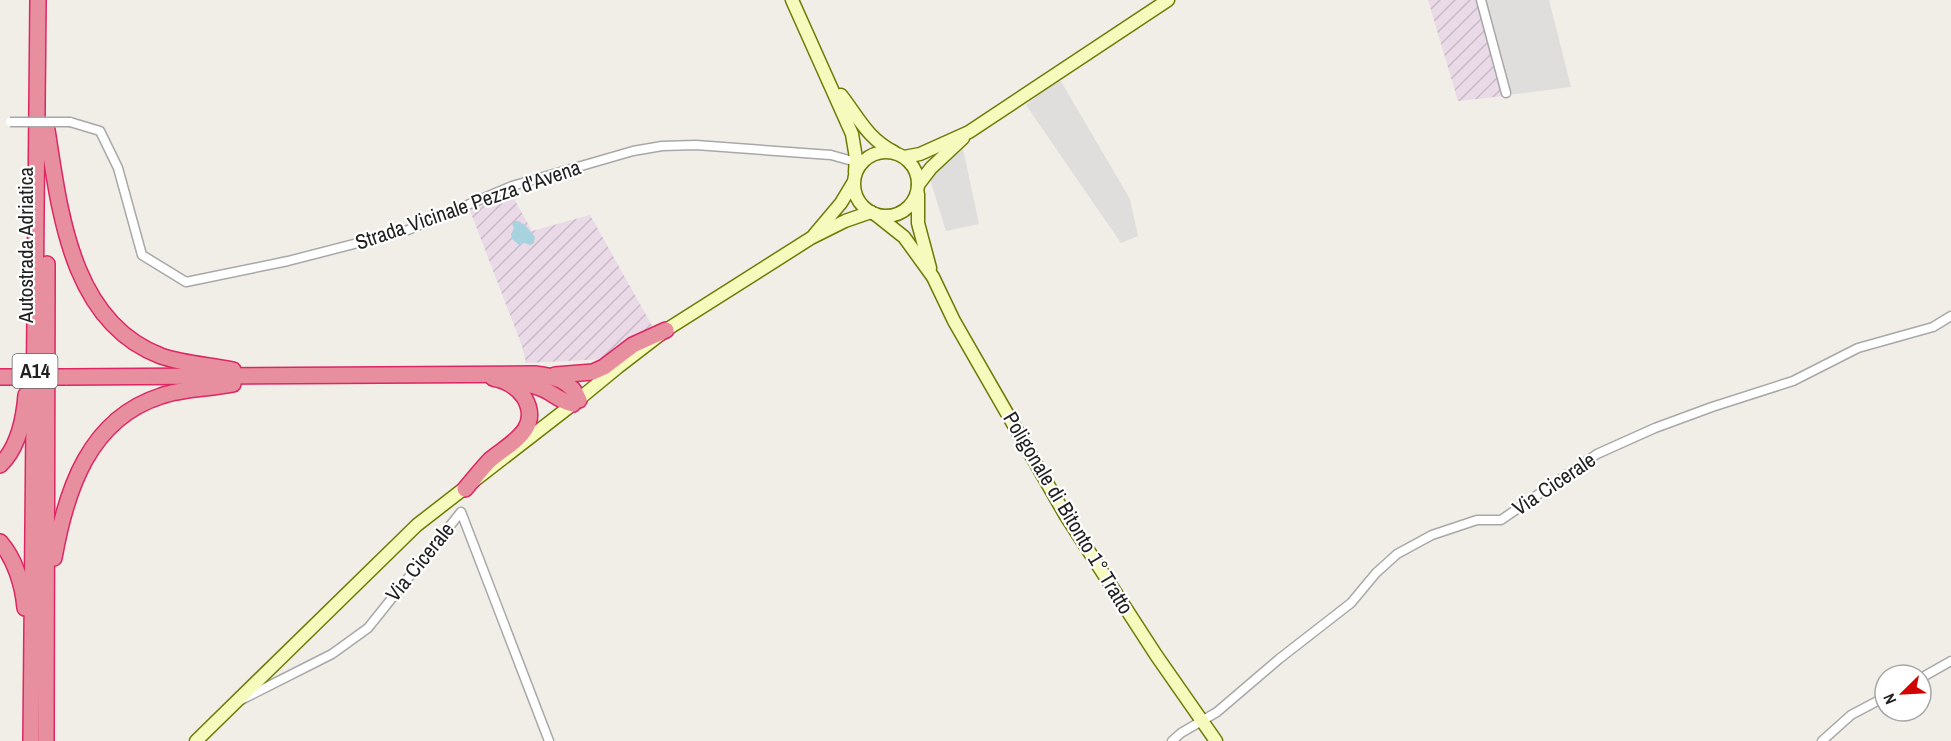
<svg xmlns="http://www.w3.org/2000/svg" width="1951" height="741" font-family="'Archivo Narrow',sans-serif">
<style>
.residential{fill:#dfdedd}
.industrial{fill:url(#industrial-furrows)}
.water{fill:#a8d2de}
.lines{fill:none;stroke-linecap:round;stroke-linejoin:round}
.minor-casing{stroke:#a8a8a8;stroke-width:11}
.secondary-casing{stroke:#6d7a05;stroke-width:15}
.motorway-casing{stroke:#dc2764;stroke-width:18}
.minor{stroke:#fff;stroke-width:8}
.secondary{stroke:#f6fabc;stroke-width:12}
.motorway{stroke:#e88f9f;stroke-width:15}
.minor-bridge-casing{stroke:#a8a8a8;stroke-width:11;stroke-linecap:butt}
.motorway-bridge-casing{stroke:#dc2764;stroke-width:18;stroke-linecap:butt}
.minor-bridge{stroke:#fff;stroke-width:8}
.motorway-bridge{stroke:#e88f9f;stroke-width:15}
.labels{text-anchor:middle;stroke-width:4.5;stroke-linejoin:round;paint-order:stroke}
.shield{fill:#fff;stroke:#646464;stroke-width:1.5}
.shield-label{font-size:20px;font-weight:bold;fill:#212121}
.street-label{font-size:21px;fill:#212121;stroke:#fff}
</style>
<defs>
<pattern id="industrial-furrows" width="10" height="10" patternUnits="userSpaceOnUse" patternTransform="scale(1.5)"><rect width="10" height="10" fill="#ead9e7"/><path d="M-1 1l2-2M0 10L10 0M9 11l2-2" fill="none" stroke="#c8bac6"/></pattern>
</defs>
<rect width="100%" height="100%" fill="#f1eee7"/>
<!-- residential -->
<g class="residential">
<path d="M 1484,0 L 1549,0 L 1571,87 L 1509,95 Z"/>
<path d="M 1059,78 L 1130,199 L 1138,236 L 1121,243 L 1026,105 Z"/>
<path d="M 963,149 L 979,224 L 946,231 L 929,176 Z"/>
</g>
<!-- industrial -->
<g class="industrial">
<path d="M 1428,0 L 1478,0 L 1504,96 L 1458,101 Z"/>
<path d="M 509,190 L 532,231 L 590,215 L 654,329 L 608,359 L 526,363 L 522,346 L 469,208 Z"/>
</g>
<!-- water -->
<path class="water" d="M 514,221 L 518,221 L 525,225 L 535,237 L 534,243 L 530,245 L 524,243 L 519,245 L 512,239 L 511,234 L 514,228 L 512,224 Z"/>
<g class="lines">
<defs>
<g id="minor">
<path d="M 1481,0 L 1506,93"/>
<path d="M 70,122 L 100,131 L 118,168 L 142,255 L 186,282 L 288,261 L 408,230 L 512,186 L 633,151 L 662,146 L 696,145 L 817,154 L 831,155 L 856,162"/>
<path d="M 1921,678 L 1951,661"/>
<path d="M 241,700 L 332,654 L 368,628 L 461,512 L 549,741"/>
<path d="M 1172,741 L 1181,733 L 1217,712 L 1279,659 L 1351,603 L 1376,573 L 1397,554 L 1432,535 L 1477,520 L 1501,520 L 1597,454 L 1655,428 L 1712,407 L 1793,381 L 1858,348 L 1933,327 L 1951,316"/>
<path d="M 1822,741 L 1851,715 L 1885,697"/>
</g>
<g id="secondary">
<path d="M 792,0 L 852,134 L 856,158 L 855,172"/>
<path d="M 841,95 C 859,118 867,138 894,152"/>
<circle cx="886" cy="184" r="32"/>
<path d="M 904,157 L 920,154 L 969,132 L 1168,0"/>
<path d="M 918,185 L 931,168 L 963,138"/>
<path d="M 918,194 L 918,223 L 930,268"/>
<path d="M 875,214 L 904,237 L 933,277 L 954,321 L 1066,516 L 1156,655 L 1216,741"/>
<path d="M 814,235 L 841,203 L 853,183"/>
<path d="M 196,741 L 417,525 L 573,404 L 618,367 L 666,330 L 811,238 L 845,221 L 871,212"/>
</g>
<g id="motorway">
<path d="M 47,130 C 60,212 71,322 161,356 C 184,364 209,365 233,370"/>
<path d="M 555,375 L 593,372 L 604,367 L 633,345 L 666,330"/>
<path d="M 65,377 L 535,374 C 554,376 572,381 579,400"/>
<path d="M 513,380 C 524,383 536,385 547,391 C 556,396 563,402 573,404"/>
<path d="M 0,465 C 18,448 24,420 26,395"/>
<path d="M 465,489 C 473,480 481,469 490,460 C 509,444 543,429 524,397 C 517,387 505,380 493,378"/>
<path d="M 0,542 C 15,559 23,585 25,608"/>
<path d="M 54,558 C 66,490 89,419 161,396 C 184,388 209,389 233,384"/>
<path d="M 31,741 L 38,0"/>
<path d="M 46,741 L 47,264"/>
</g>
</defs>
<!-- minor casing -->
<use href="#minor" class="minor-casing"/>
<!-- secondary casing -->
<use href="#secondary" class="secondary-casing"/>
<!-- motorway casing -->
<use href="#motorway" class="motorway-casing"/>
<!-- minor -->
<use href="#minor" class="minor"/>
<!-- secondary -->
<use href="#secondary" class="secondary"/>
<!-- motorway -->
<use href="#motorway" class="motorway"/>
<defs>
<path id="minor-bridge" d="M 10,122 L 70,122"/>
<path id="motorway-bridge" d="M 0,377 L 65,377"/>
</defs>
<!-- minor-bridge casing -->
<use href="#minor-bridge" class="minor-bridge-casing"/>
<!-- motorway-bridge casing -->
<use href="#motorway-bridge" class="motorway-bridge-casing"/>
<!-- minor-bridge -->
<use href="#minor-bridge" class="minor-bridge"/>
<!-- motorway-bridge -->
<use href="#motorway-bridge" class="motorway-bridge"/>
</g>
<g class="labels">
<!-- shield labels -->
<rect class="shield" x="12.5" y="354" width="45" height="34" rx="4.5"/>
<g class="shield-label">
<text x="35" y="378">A14</text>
</g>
<!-- street labels -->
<g class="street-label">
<text transform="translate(468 205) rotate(-19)" y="7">Strada Vicinale Pezza d'Avena</text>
<text transform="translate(26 245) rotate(-90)" y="7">Autostrada Adriatica</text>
<text transform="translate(1554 484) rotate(-34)" y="7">Via Cicerale</text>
<text transform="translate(1068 513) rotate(59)" y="7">Poligonale di Bitonto 1° Tratto</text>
<text transform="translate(420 562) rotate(-51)" y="7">Via Cicerale</text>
</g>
</g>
<!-- north arrow -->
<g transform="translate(1903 693) rotate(246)"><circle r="28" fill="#ffffff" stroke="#a6a6a6" stroke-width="1.5"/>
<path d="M0-4.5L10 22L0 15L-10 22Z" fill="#d10200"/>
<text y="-9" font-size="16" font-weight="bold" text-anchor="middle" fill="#212121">N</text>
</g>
</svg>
